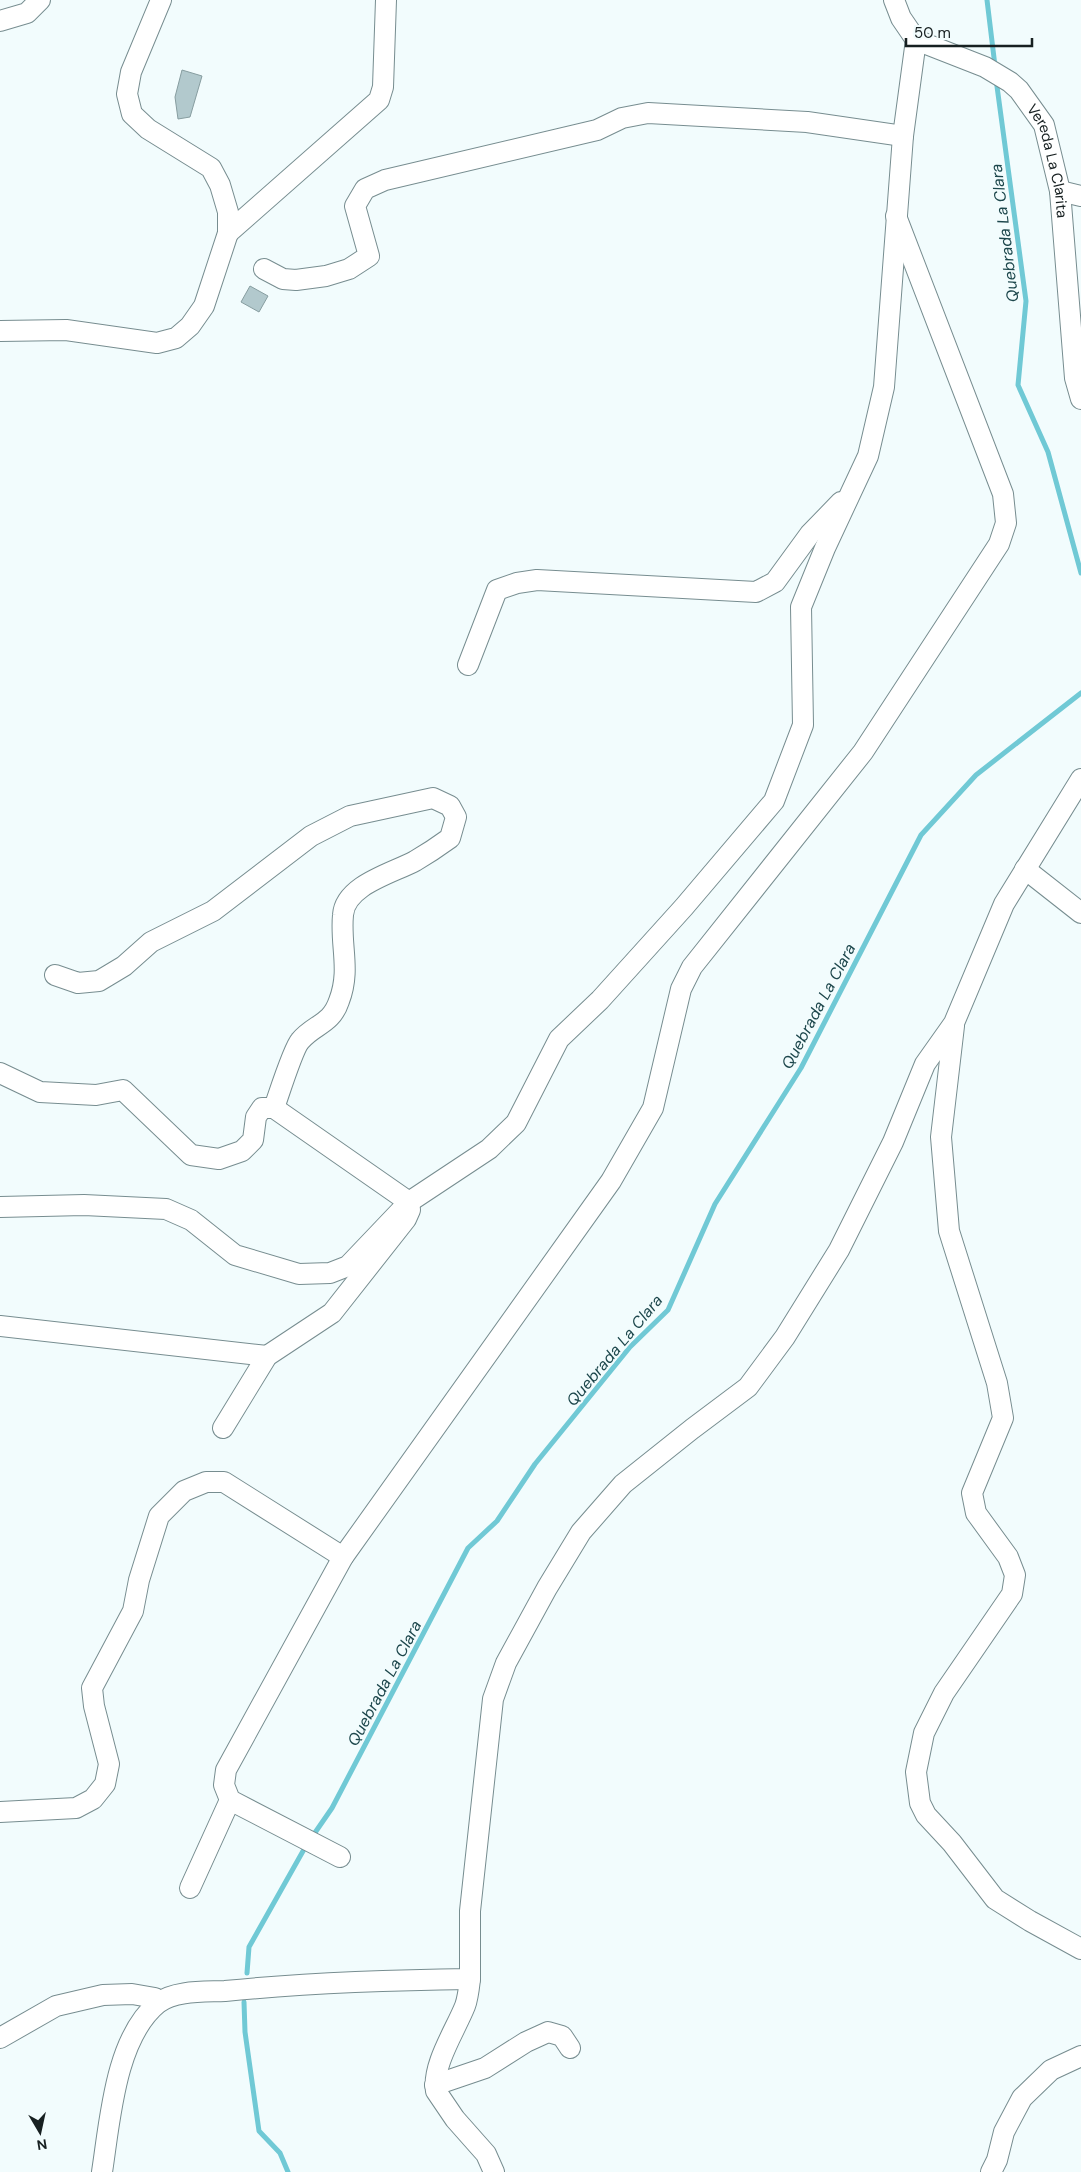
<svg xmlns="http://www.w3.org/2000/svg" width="1081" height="2172" font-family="'DM Sans',sans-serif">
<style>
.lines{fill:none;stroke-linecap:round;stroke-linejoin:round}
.stream{stroke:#70c9d5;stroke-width:5}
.building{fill:#b2c9cd;stroke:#879da0}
.minor-casing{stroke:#778d90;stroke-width:22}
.minor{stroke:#fff;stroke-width:20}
.labels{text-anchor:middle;stroke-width:4;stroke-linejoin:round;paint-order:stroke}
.street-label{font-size:15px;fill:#172021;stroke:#f2fcfd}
.water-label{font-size:16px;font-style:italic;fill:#1d474c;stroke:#f2fcfd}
</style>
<rect width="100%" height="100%" fill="#f2fcfd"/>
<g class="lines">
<!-- stream -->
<g class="stream">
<path d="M 987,0 L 995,66"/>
<path d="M 996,79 L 1026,301 L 1018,385 L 1048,452 L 1081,573"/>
<path d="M 312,1837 L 332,1808 L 468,1548 L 497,1521 L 535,1464 L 630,1347 L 668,1310 L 715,1204 L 801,1068 L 921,835 L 976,775 L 1081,693"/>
<path d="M 247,1973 L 249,1947 L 307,1844"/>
<path d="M 244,2002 L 245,2032 L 259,2131 L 280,2153 L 288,2172"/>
</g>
</g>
<!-- building -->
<g class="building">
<path d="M 182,70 L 202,76 L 190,117 L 178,119 L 175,97 Z"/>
<path d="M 250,286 L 268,296 L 259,312 L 241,302 Z"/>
</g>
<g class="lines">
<defs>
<g id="minor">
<path id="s1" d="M 894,0 L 901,18 L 916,40 L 985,67 L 1010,82 L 1019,90 L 1044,125 L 1060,191 L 1075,378 L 1081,399"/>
<path d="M 0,21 L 27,13 L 40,0"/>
<path d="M 1060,191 L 1081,196"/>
<path d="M 228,233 L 379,100 L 383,87 L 386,0"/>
<path d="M 264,269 L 283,279 L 296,280 L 326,276 L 349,269 L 369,256 L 355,206 L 365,189 L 385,180 L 597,130 L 622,118 L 648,113 L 807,122 L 903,136"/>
<path d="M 0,331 L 66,330 L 157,343 L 176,338 L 190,326 L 204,306 L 228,233 L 228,212 L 220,185 L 211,168 L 148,129 L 132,114 L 127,94 L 131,72 L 161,0"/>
<path d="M 468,665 L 497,590 L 517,583 L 537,580 L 756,592 L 775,582 L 810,534 L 841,502"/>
<path d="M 1025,869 L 1081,913"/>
<path d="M 55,975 L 78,983 L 99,981 L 124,966 L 151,942 L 213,911 L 311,836 L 350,816 L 433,798 L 450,806 L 456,817 L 450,838 C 439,846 427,854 415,861 C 393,873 345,885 343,915 C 340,946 351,970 339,1001 C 331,1025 314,1024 300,1041 C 293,1049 279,1094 274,1108"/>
<path d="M 954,1026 L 941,1137 L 949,1231 L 997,1383 L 1003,1418 L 972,1493 L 976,1513 L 1008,1557 L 1015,1575 L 1012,1594 L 944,1693 L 924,1733 L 916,1772 L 920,1803 L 926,1815 L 952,1843 L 995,1899 L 1030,1921 L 1081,1949"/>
<path d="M 0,1073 L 40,1092 L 96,1095 L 123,1090 L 191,1155 L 219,1159 L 242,1151 L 253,1140 L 256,1117 L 262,1108 L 274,1108 L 409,1202 L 410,1210 L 406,1219 L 332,1313 L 267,1356 L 223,1428"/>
<path d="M 0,1207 L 84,1205 L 166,1209 L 191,1220 L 235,1255 L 299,1274 L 330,1273 L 348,1266 L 409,1202 L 489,1149 L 516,1123 L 559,1039 L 600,1000 L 684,907 L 774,801 L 803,725 L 801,607 L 825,548 L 868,456 L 884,387 L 903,136 L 916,40"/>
<path d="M 0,1326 L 267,1356"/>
<path d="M 0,1812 L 76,1808 L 93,1799 L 105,1784 L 109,1764 L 94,1706 L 92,1688 L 133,1611 L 139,1580 L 159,1516 L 184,1491 L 206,1482 L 224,1482 L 343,1557"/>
<path d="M 340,1857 L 230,1800 L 224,1785 L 226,1770 L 343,1557 L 611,1181 L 653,1108 L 681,989 L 692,967 L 863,752 L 999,544 L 1006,523 L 1003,494 L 896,216"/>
<path d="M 190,1888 L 230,1800"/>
<path d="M 470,1979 C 469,1988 468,1998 465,2006 C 455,2031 432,2065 436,2091 L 455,2119 L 486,2154 L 494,2172"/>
<path d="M 0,2038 L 56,2006 L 103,1995 L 132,1994 L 155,1998 L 159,2002"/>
<path d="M 435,2085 L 485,2068 L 526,2042 L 548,2032 L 562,2036 L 570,2048"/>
<path d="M 102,2172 C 110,2121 115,2038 158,2003 C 175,1990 205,1992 225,1991 C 306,1983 388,1980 470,1979 L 470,1911 L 493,1699 L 506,1663 L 547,1588 L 581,1532 L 623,1484 L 692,1429 L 748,1387 L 785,1337 L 839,1250 L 893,1142 L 925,1064 L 954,1023 L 1004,904 L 1081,779"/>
<path d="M 991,2172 L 997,2160 L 1004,2132 L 1022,2098 L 1051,2070 L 1081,2056"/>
</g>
</defs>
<!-- minor casing -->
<use href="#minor" class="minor-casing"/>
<!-- minor -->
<use href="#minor" class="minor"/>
</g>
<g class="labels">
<!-- street labels -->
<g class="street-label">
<text dy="5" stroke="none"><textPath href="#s1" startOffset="240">Vereda La Clarita</textPath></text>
</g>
<!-- water labels -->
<g class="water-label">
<text transform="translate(1004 233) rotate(-97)" y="6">Quebrada La Clara</text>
<text transform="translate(818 1006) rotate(-62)" y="6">Quebrada La Clara</text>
<text transform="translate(614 1350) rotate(-50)" y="6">Quebrada La Clara</text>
<text transform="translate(384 1683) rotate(-62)" y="6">Quebrada La Clara</text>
</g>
</g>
<!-- north arrow -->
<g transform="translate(40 2132) rotate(171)" stroke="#f2fcfd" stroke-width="4" paint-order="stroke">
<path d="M0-4L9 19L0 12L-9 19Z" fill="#172021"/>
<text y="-8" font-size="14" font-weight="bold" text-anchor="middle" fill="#172021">N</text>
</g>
<!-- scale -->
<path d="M906 38v8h126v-8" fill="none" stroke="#172021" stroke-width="2.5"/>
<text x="914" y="38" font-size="15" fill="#172021" stroke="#f2fcfd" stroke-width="4" paint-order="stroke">50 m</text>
</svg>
